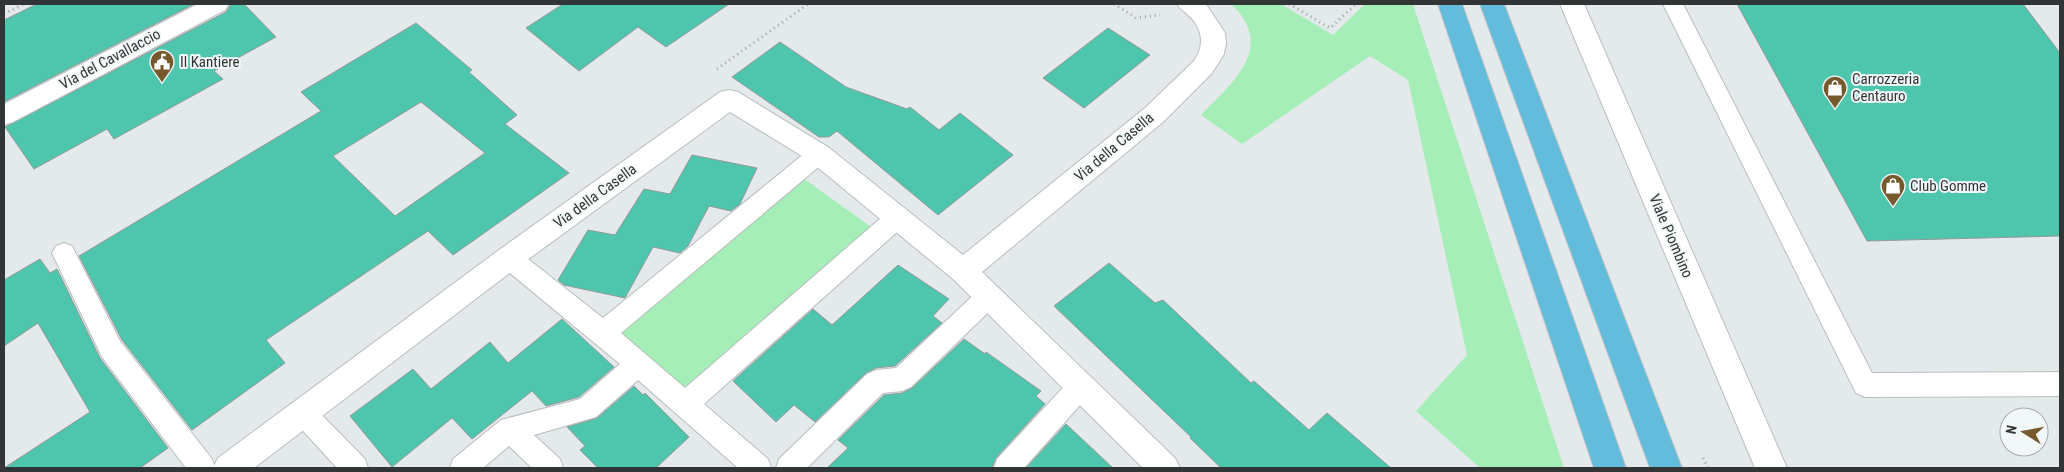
<svg xmlns="http://www.w3.org/2000/svg" width="2064" height="472" font-family="'Roboto Condensed',sans-serif">
<style>
.green{fill:#a5eeb8}
.building{fill:#4ec5ad;stroke:#949997;fill-rule:evenodd}
.lines{fill:none;stroke-linecap:round;stroke-linejoin:round}
.service-casing{stroke:#b8bebe;stroke-width:2}
.pedestrian-casing{stroke:#b8bebe;stroke-width:2}
.minor-casing{stroke:#b8bebe;stroke-width:2}
.trunk-casing{stroke:#c6c6c6;stroke-width:2}
.path{stroke:#9da2a3;stroke-width:3;stroke-dasharray:1 4;stroke-linecap:butt}
.service{fill:#fff;fill-rule:evenodd}
.pedestrian{fill:#fff;fill-rule:evenodd}
.minor{fill:#fff;fill-rule:evenodd}
.trunk{fill:#64bcdc;fill-rule:evenodd}
.labels{text-anchor:middle;stroke-width:4;stroke-linejoin:round;paint-order:stroke}
.street-label{font-size:15px;fill:#323535;stroke:#f2f8f8}
.poi-label{font-size:15px;fill:#323535;stroke:#f2f8f8;text-anchor:start}
</style>
<rect width="100%" height="100%" fill="#e4eaeb"/>
<!-- green -->
<g class="green">
<path d="M 1231,4 L 1281,4 L 1333,35 L 1365,4 L 1413,4 L 1564,468 L 1480,468 L 1416,411 L 1467,355 L 1408,80 L 1370,56 L 1242,144 L 1201,115 C 1232,83 1277,47 1231,4 Z"/>
<path d="M 803,178 L 874,229 L 687,391 L 618,332 Z"/>
</g>
<!-- building -->
<g class="building">
<path d="M 37,4 L 194,4 L 4,102 L 4,20 Z"/>
<path d="M 231,4 L 244,4 L 276,37 L 214,71 L 223,79 L 114,139 L 107,129 L 34,169 L 5,127 L 226,12 Z"/>
<path d="M 563,4 L 729,4 L 666,47 L 638,27 L 579,71 L 526,28 Z"/>
<path d="M 1737,4 L 2023,4 L 2060,53 L 2060,236 L 1867,241 Z"/>
<path d="M 416,23 L 472,70 L 469,72 L 517,115 L 505,124 L 569,173 L 453,255 L 428,231 L 266,340 L 285,363 L 192,430 L 122,340 L 79,256 L 321,111 L 301,92 ZM 421,102 L 485,153 L 395,216 L 333,156 Z"/>
<path d="M 1108,28 L 1150,55 L 1084,108 L 1043,78 Z"/>
<path d="M 780,42 L 846,87 L 907,109 L 910,107 L 939,130 L 960,113 L 1013,155 L 938,215 L 837,131 L 829,137 L 819,137 L 732,77 Z"/>
<path d="M 692,155 L 757,168 L 740,204 L 731,211 L 709,206 L 688,246 L 680,253 L 653,247 L 625,298 L 564,285 L 558,280 L 588,230 L 615,235 L 644,189 L 670,194 Z"/>
<path d="M 40,259 L 50,273 L 57,269 L 100,358 L 168,448 L 140,468 L 4,468 L 90,412 L 38,323 L 4,346 L 4,280 Z"/>
<path d="M 1109,263 L 1155,303 L 1163,300 L 1251,383 L 1254,381 L 1309,430 L 1327,413 L 1391,468 L 1221,468 L 1190,438 L 1191,437 L 1054,306 Z"/>
<path d="M 898,265 L 949,299 L 933,316 L 942,323 L 895,366 L 876,368 L 866,373 L 815,422 L 794,405 L 776,422 L 733,381 L 813,309 L 832,325 Z"/>
<path d="M 562,319 L 614,367 L 579,397 L 546,406 L 532,391 L 472,439 L 452,418 L 392,467 L 350,416 L 413,369 L 431,389 L 490,342 L 508,363 Z"/>
<path d="M 964,339 L 985,354 L 986,352 L 1041,391 L 1036,396 L 1045,404 L 996,458 L 992,468 L 827,468 L 848,448 L 838,440 L 884,395 L 902,393 L 912,388 Z"/>
<path d="M 634,386 L 643,395 L 645,393 L 689,437 L 656,468 L 598,468 L 580,450 L 585,446 L 567,427 L 597,418 Z"/>
<path d="M 1066,424 L 1113,468 L 1026,468 Z"/>
</g>
<g class="lines">
<defs>
<g id="service">
<path d="M 1663,4 L 1683,4 L 1872,373 L 2060,372 L 2060,396 L 1865,397 L 1856,393 Z"/>
<path d="M 819,145 L 827,148 L 830,154 L 827,160 L 621,333 L 685,388 L 889,211 L 897,208 L 905,211 L 909,218 L 905,225 L 704,404 L 768,459 L 771,468 L 738,468 L 638,380 L 596,417 L 534,435 L 560,459 L 563,468 L 532,468 L 509,446 L 483,468 L 450,468 L 453,459 L 501,420 L 580,399 L 620,364 L 500,265 L 497,258 L 500,251 L 509,248 L 518,251 L 603,318 L 811,148 Z"/>
<path d="M 64,243 L 72,246 L 120,341 L 212,459 L 215,468 L 186,468 L 102,357 L 52,253 L 56,246 Z"/>
<path d="M 989,286 L 998,289 L 1001,296 L 998,303 L 911,387 L 902,391 L 883,393 L 807,468 L 776,468 L 779,459 L 867,374 L 876,370 L 896,368 L 980,289 Z"/>
<path d="M 1080,375 L 1089,379 L 1093,387 L 1089,395 L 1024,468 L 994,468 L 997,459 L 1071,379 Z"/>
<path d="M 303,401 L 312,405 L 365,459 L 368,468 L 337,468 L 294,421 L 290,413 L 294,405 Z"/>
</g>
<path id="pedestrian" d="M 198,4 L 229,4 L 225,10 L 13,122 L 4,125 L 4,104 Z"/>
<g id="minor">
<path d="M 1177,4 L 1206,4 L 1225,33 L 1226,43 L 1224,54 L 1212,73 L 1163,122 L 982,272 L 1175,458 L 1180,468 L 1143,468 L 953,279 L 810,161 L 730,112 L 519,266 L 254,468 L 213,468 L 218,458 L 499,250 L 720,92 L 729,90 L 738,92 L 828,147 L 963,255 L 1145,108 L 1194,61 C 1205,45 1203,28 1188,15 C 1184,11 1180,9 1177,4 Z"/>
<path d="M 1560,4 L 1584,4 L 1787,468 L 1755,468 Z"/>
</g>
<g id="trunk">
<path d="M 1438,4 L 1462,4 L 1626,468 L 1594,468 Z"/>
<path d="M 1480,4 L 1504,4 L 1682,468 L 1650,468 Z"/>
</g>
</defs>
<!-- service casing -->
<use href="#service" class="service-casing"/>
<!-- pedestrian casing -->
<use href="#pedestrian" class="pedestrian-casing"/>
<!-- minor casing -->
<use href="#minor" class="minor-casing"/>
<!-- trunk casing -->
<use href="#trunk" class="trunk-casing"/>
<!-- path -->
<g class="path">
<path d="M 1114,4 L 1136,18 L 1160,15"/>
<path d="M 1289,4 L 1330,28 L 1356,4"/>
<path d="M 4,14 L 24,4"/>
<path d="M 717,69 L 808,4"/>
<path d="M 1703,458 L 1708,468"/>
</g>
<!-- service -->
<use href="#service" class="service"/>
<!-- pedestrian -->
<use href="#pedestrian" class="pedestrian"/>
<!-- minor -->
<use href="#minor" class="minor"/>
<!-- trunk -->
<use href="#trunk" class="trunk"/>
</g>
<!-- icons -->
<defs>
<symbol id="civic-pin" viewBox="-11 -11 22 30"><path d="M0 17L-7.5 6A9.5 9.5 0 1 1 7.5 6Z" fill="#765a2d" stroke="#f2f8f8"/><path d="M-.6-6.5H3V-4.5H.6V-3L4-1V1h2V6H-6V1h2V-1L-.6-3ZM-1.2 2.5V6h2.4V2.5Z" fill="#fff"/></symbol>
<symbol id="shop-pin" viewBox="-11 -11 22 30"><path d="M0 17L-7.5 6A9.5 9.5 0 1 1 7.5 6Z" fill="#765a2d" stroke="#f2f8f8"/><path d="M-5-2.5h2.3a2.7 3.5 0 0 1 5.4 0H5L5.5 6h-11ZM-1.5-2.5h3a1.5 2.3 0 0 0-3 0Z" fill="#fff"/></symbol>
</defs>
<g fill-rule="evenodd">
<use href="#civic-pin" x="148" y="48" width="28" height="38"/>
<use href="#shop-pin" x="1821" y="74" width="28" height="38"/>
<use href="#shop-pin" x="1879" y="172" width="28" height="38"/>
</g>
<g class="labels">
<!-- street labels -->
<g class="street-label">
<text transform="translate(110 59) rotate(-28)" y="5">Via del Cavallaccio</text>
<text transform="translate(1114 147) rotate(-40)" y="5">Via della Casella</text>
<text transform="translate(595 196) rotate(-36)" y="5">Via della Casella</text>
<text transform="translate(1671 236) rotate(67)" y="5">Viale Piombino</text>
</g>
<!-- poi labels -->
<g class="poi-label">
<text x="180" y="67">Il Kantiere</text>
<text x="1852" y="84">Carrozzeria<tspan x="1852" dy="17">Centauro</tspan></text>
<text x="1910" y="191">Club Gomme</text>
</g>
</g>
<!-- border -->
<rect width="2064" height="472" fill="none" stroke="#323535" stroke-width="10"/>
<!-- north arrow -->
<g transform="translate(2024 432) rotate(281)"><circle r="24" fill="#f2f8f8" stroke="#a5aaaa"/>
<path d="M0-4L9 19L0 12L-9 19Z" fill="#765a2d"/>
<text y="-8" font-size="14" font-weight="bold" text-anchor="middle" fill="#323535">N</text>
</g>
</svg>
